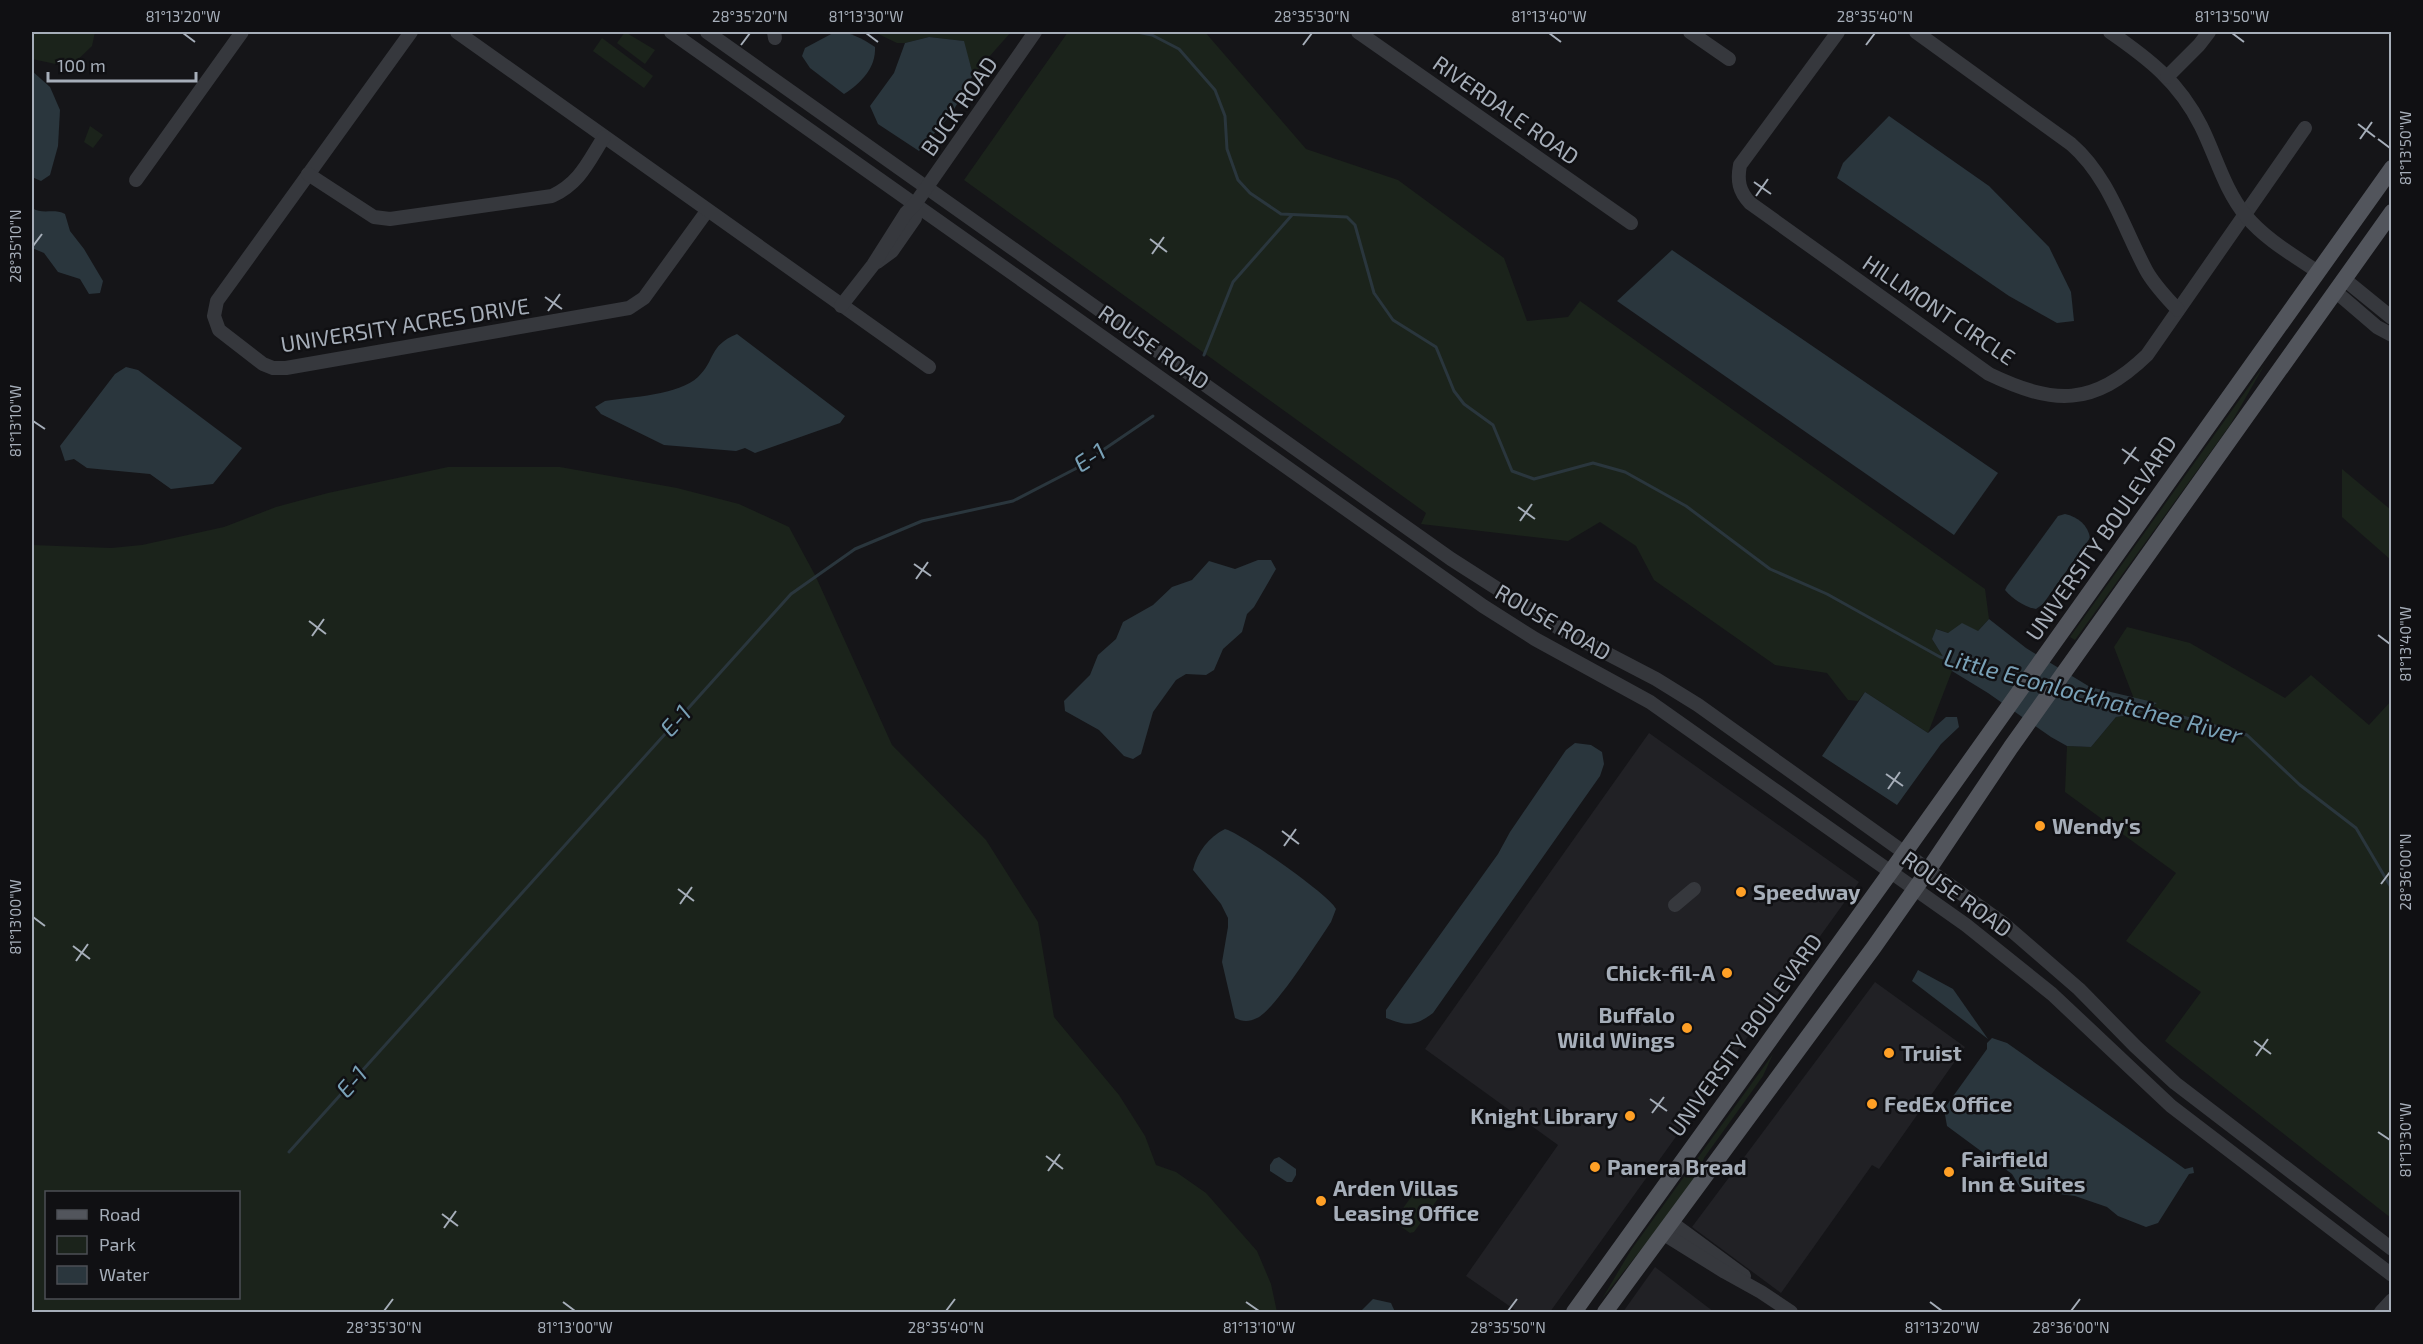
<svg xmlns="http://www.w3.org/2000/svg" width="2423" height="1344" font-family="'Exo 2',sans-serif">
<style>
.built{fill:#212125}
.green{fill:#1b231b;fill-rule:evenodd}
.water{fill:#2a363d}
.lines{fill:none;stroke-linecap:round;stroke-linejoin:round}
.stream{stroke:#2a363d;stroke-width:3}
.minor{stroke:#36383d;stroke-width:14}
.major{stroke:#52555c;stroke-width:16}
.ticks{fill:none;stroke:#a6aeb9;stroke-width:2}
.poi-dot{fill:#ffa026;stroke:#101013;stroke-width:2}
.labels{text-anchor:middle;stroke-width:5;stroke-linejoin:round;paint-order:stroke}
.street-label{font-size:22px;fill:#a6aeb9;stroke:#101013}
.poi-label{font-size:22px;font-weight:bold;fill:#a6aeb9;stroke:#101013;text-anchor:start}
.water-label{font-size:24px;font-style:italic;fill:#79a1b7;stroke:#101013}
.neatline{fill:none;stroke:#a6aeb9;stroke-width:2}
.ticks-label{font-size:15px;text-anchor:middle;fill:#a6aeb9}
</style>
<rect width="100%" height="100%" fill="#151518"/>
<!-- built -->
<g class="built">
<path d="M 1649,733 L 1859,882 L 1550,1312 L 1518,1312 L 1466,1276 L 1558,1145 L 1425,1049 Z"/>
<path d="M 1875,982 L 1965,1047 L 1879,1169 L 1872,1165 L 1781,1293 L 1692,1227 Z"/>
<path d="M 1655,1267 L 1714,1312 L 1623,1312 Z"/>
</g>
<!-- green -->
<g class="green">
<path d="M 32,32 L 95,32 L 92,46 L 70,67 L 32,59 Z"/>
<path d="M 625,32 L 655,50 L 645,64 L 617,43 Z"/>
<path d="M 874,32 L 1011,32 L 973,75 L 963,41 L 929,37 L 905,43 L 897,43 Z"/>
<path d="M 1068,32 L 1205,32 L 1306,149 L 1398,180 L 1504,258 L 1527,321 L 1568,317 L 1580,301 L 1985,589 L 1989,619 L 1978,631 L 1948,633 L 1937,629 L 1932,639 L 1952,671 L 1928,733 L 1865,692 L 1858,701 L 1848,700 L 1827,673 L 1775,665 L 1654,580 L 1636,546 L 1600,522 L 1568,541 L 1421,524 L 1426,513 L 964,180 Z"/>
<path d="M 602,38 L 653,76 L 644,88 L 593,51 Z"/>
<path d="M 90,126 L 103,135 L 93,148 L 84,142 Z"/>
<path d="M 2265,364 L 2230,425 L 2075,640 L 2070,637 Z"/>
<path d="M 448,467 L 560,467 L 677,488 L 739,504 L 789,527 L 816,577 L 892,745 L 986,840 L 1038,922 L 1054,1017 L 1119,1095 L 1145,1136 L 1156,1165 L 1176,1172 L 1206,1193 L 1257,1251 L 1271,1284 L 1277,1312 L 32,1312 L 32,545 L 111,548 L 142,545 L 224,527 L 276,507 L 328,493 ZM 238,1192 L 238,1298 L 46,1298 L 46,1192 Z"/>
<path d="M 2342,469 L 2391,510 L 2391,560 L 2342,517 Z"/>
<path d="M 2127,627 L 2190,643 L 2285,698 L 2311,675 L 2369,725 L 2391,701 L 2391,1218 L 2165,1041 L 2201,992 L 2126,941 L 2176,873 L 2065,792 L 2067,746 L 2091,747 L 2116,717 L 2138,714 L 2156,704 L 2134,699 L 2114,647 Z"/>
<path d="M 1773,1054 L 1763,1076 L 1704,1158 L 1695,1181 L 1602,1299 L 1631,1250 Z"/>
<path d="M 1426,1180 L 1442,1190 L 1442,1193 L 1414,1232 L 1410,1233 L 1396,1223 L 1395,1219 L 1423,1181 Z"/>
</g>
<!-- water -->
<g class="water">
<path d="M 835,32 C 851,32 861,38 875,47 C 876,68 861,83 844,94 L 810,68 L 802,56 L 805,48 Z"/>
<path d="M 929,37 L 964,41 L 973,75 L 952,113 L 919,151 L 878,124 L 870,106 L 894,73 L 905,43 Z"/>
<path d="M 32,71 L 50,87 L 60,110 L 58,146 L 50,175 L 41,181 L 32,177 Z"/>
<path d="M 1889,116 L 1989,186 L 2049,247 L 2071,292 L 2074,321 L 2057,323 L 2009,296 L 1837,178 L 1843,163 Z"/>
<path d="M 32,208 C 42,215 54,208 65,214 L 70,231 L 84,249 L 103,281 L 100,293 L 89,294 L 80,279 L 58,272 L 44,253 L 32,248 Z"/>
<path d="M 1672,250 L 1998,473 L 1954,535 L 1617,301 Z"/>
<path d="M 737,334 L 845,416 L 840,423 L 755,453 L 745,448 L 736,451 L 664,445 L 601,414 L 595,407 L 605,401 C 631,397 679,395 698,377 C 716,360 708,346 737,334 Z"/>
<path d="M 126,367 L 138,370 L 242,448 L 213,484 L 171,489 L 150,474 L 87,468 L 74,459 L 65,461 L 60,446 L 115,374 Z"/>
<path d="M 2065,514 C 2078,517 2088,525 2090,538 L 2043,604 L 2036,609 C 2024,607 2013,599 2005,590 L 2007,586 L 2058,516 Z"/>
<path d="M 1258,560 L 1271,560 L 1276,569 L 1254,607 L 1247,614 L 1242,632 L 1223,649 L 1214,670 L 1206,675 L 1186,674 L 1176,680 L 1153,712 L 1141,754 L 1133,759 L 1124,756 L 1099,730 L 1065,711 L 1064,701 L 1090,675 L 1098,655 L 1116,639 L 1123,622 L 1153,605 L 1172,587 L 1192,580 L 1209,561 L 1235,569 Z"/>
<path d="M 1989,619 L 2026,648 L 2090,687 L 2157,703 L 2138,714 L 2116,717 L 2091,747 L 2067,746 L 2051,737 L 1988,693 L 1952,671 L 1932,639 L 1936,629 L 1948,633 L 1962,623 L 1978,631 Z"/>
<path d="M 1865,692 L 1928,733 L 1946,717 L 1957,717 L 1959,727 L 1941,744 L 1897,805 L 1822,756 Z"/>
<path d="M 1575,743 L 1591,745 L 1602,752 L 1604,764 L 1600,776 L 1433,1013 C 1414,1027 1407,1026 1386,1018 L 1386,1010 L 1498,854 L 1510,832 L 1566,750 Z"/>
<path d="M 1225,829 C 1241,833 1331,896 1336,909 L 1331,922 C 1318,941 1275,1010 1257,1018 C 1249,1022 1243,1022 1235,1018 L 1222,962 L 1228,927 L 1228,918 L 1221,904 L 1193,870 C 1197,852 1209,837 1225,829 Z"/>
<path d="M 1918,970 L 1953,989 L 1988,1039 L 1912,981 Z"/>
<path d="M 1992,1038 L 2007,1043 L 2185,1169 L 2193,1167 L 2194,1173 L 2189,1174 L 2158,1223 L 2146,1227 L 2118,1216 L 2107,1207 L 2075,1196 L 2021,1189 L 2012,1174 L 1947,1126 L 1944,1109 L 1987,1049 L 1987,1043 Z"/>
<path d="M 1279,1157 L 1296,1169 L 1296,1175 L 1292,1182 L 1287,1182 L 1270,1171 L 1270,1165 L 1274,1159 Z"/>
<path d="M 1373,1299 L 1391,1303 L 1395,1312 L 1360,1312 Z"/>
</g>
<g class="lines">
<!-- stream -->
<g class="stream">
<path d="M 1137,32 L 1152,35 L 1179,49 L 1215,90 L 1225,116 L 1227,149 L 1238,180 L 1250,193 L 1281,214 L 1347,217 L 1355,225 L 1374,293 L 1393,320 L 1436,347 L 1454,391 L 1464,404 L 1493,425 L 1512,471 L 1534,479 L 1593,463 L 1625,472 L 1686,506 L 1770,569 L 1827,594 L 1940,657 L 1948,659"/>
<path d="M 1204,355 L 1233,282 L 1292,215"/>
<path d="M 2147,707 L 2247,735 L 2300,785 L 2356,828 L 2392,889"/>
<path d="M 289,1152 L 791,594 L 855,549 L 922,521 L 1013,501 L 1075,469 L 1153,416"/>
</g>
<!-- minor -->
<g class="minor">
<path d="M 411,32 L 217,301 L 214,316 L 219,330 L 263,364 L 273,368 L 286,368 L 629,308 L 644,298 L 707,211"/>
<path d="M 457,32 L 929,367"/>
<path d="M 671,32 L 1483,606 L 1535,639 L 1650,702 L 1966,925 L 2052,994 L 2171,1106 L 2392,1275"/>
<path d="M 707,32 L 1451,559 L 1562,630 L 1656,679 L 1698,705 L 2004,924 L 2079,989 L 2135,1046 L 2175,1083 L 2392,1249"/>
<path d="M 774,32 L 775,38"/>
<path d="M 1358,32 L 1631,223"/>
<path d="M 1690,32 L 1729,59"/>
<path d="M 1838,32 L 1740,165 C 1737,181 1739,191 1750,203 L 1989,374 C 2054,405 2093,407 2147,355 L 2305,128"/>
<path d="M 1916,32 L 2071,144 C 2109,177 2123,227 2146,270 C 2154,285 2167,298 2178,310"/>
<path d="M 2110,32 C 2149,59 2179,82 2201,126 C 2216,156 2224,189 2246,216 C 2265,239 2293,255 2318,272"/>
<path d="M 2167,77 L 2199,45 L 2209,32"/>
<path d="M 308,174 L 374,217 L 390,219 L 552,196 C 580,183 588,162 604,137"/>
<path d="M 136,180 L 242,32"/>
<path d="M 877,262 L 892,251 L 915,218 L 915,204"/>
<path d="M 2344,279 L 2392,318"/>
<path d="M 2335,291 L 2377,327 L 2392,335"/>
<path d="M 841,306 L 873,265 L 906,213 L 915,204 L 1035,32"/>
<path d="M 1675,905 L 1694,889"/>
<path d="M 1672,1223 L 1744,1276"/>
<path d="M 1664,1234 L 1725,1272 L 1761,1292 L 1791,1312"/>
<path d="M 2381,1312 L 2392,1300"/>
</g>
<!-- major -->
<g class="major">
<path d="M 1574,1312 L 1905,852 L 2392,168"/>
<path d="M 1605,1312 L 1874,947 L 1929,869 L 2011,747 L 2392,212"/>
</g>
</g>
<!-- ticks -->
<path class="ticks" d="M 183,33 L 195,42M 866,33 L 878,42M 1549,33 L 1561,42M 2232,33 L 2244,42M 741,45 L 750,33M 1303,45 L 1312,33M 1866,45 L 1875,33M 2358,124 L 2375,137M 2360,139 L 2372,122M 2378,139 L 2390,148M 1754,182 L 1771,194M 1756,196 L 1768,179M 1150,239 L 1167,252M 33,246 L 42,234M 1152,254 L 1164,237M 545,297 L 562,309M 548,311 L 560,294M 33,421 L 45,429M 2122,449 L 2139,461M 2124,464 L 2136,447M 1518,507 L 1535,519M 1520,521 L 1532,504M 914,564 L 931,576M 916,579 L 928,562M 309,621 L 326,634M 2378,635 L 2390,644M 312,636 L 324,619M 1886,774 L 1903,786M 1888,789 L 1900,772M 1282,831 L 1299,844M 1284,846 L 1296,829M 2381,884 L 2390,872M 678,889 L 694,901M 680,904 L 692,887M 33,917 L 45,926M 73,946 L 90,959M 76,961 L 88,944M 2254,1041 L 2271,1054M 2256,1056 L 2268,1039M 1650,1099 L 1667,1111M 1652,1113 L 1664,1097M 2378,1132 L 2390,1140M 1046,1156 L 1063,1169M 1048,1171 L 1060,1154M 442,1214 L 458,1226M 444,1228 L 456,1211M 563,1302 L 575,1311M 1246,1302 L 1259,1311M 1930,1302 L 1942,1311M 384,1311 L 393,1299M 946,1311 L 955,1299M 1508,1311 L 1517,1299M 2071,1311 L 2080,1299"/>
<!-- markers -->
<g class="poi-dot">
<circle cx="2040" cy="826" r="6"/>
<circle cx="1741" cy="892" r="6"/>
<circle cx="1727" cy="973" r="6"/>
<circle cx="1687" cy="1028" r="6"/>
<circle cx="1889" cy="1053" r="6"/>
<circle cx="1872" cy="1104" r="6"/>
<circle cx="1630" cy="1116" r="6"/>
<circle cx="1595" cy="1167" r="6"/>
<circle cx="1949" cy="1172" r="6"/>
<circle cx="1321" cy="1201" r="6"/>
</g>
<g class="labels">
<!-- street labels -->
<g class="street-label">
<text transform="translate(959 106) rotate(-55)" y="8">BUCK ROAD</text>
<text transform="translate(1506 110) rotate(35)" y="8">RIVERDALE ROAD</text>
<text transform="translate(1939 310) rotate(34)" y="8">HILLMONT CIRCLE</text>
<text transform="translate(405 325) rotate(-9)" y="8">UNIVERSITY ACRES DRIVE</text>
<text transform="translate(1154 347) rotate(35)" y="8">ROUSE ROAD</text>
<text transform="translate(2101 538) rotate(-55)" y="8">UNIVERSITY BOULEVARD</text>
<text transform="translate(1553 622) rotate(30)" y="8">ROUSE ROAD</text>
<text transform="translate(1957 894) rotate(36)" y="8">ROUSE ROAD</text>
<text transform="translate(1745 1035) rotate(-54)" y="8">UNIVERSITY BOULEVARD</text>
</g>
<!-- poi labels -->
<g class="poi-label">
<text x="2052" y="834">Wendy's</text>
<text x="1753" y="900">Speedway</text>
<text x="1715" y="981" text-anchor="end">Chick-fil-A</text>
<text x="1675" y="1023" text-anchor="end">Buffalo<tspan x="1675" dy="25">Wild Wings</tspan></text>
<text x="1901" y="1061">Truist</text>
<text x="1884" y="1112">FedEx Office</text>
<text x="1618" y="1124" text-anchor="end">Knight Library</text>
<text x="1961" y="1167">Fairfield<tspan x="1961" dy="25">Inn &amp; Suites</tspan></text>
<text x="1607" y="1175">Panera Bread</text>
<text x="1333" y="1196">Arden Villas<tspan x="1333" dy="25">Leasing Office</tspan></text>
</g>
<!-- water labels -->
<g class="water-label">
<text transform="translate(1090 458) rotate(-33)" y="8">E-1</text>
<text transform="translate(2093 697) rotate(15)" y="8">Little Econlockhatchee River</text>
<text transform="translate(676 721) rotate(-48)" y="8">E-1</text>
<text transform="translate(352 1082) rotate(-48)" y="8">E-1</text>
</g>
</g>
<!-- border -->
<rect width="2423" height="1344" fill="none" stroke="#101013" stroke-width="66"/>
<!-- legend -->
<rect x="45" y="1191" width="195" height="108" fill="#101013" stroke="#4c4f55" stroke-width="1.5"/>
<rect x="57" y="1210" width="30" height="9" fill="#52555c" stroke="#4c4f55" stroke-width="1.5"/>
<text x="99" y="1221" font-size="18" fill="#a6aeb9">Road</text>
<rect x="57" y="1236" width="30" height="18" fill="#1b231b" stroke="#4c4f55" stroke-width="1.5"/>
<text x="99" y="1251" font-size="18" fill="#a6aeb9">Park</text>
<rect x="57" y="1266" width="30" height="18" fill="#2a363d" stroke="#4c4f55" stroke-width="1.5"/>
<text x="99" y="1281" font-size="18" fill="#a6aeb9">Water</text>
<!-- scale -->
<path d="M48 72v9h148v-9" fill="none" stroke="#a6aeb9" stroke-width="3"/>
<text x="57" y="72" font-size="18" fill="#a6aeb9" stroke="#101013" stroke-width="4.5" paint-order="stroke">100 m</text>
<rect x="33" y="33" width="2357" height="1278" class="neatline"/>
<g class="ticks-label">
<text x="183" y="22">81°13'20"W</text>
<text x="750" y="22">28°35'20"N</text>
<text x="866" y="22">81°13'30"W</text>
<text x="1312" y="22">28°35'30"N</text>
<text x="1549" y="22">81°13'40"W</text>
<text x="1875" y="22">28°35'40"N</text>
<text x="2232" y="22">81°13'50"W</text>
<text transform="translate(2406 148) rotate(-90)" y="5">81°13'50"W</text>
<text transform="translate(16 246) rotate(-90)" y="5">28°35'10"N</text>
<text transform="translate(16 421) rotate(-90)" y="5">81°13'10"W</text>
<text transform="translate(2406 644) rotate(-90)" y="5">81°13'40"W</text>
<text transform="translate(2406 872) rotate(-90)" y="5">28°36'00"N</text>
<text transform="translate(16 917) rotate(-90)" y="5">81°13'00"W</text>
<text transform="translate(2406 1140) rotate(-90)" y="5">81°13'30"W</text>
<text x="384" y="1333">28°35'30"N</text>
<text x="575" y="1333">81°13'00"W</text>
<text x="946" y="1333">28°35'40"N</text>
<text x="1259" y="1333">81°13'10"W</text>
<text x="1508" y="1333">28°35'50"N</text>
<text x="1942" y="1333">81°13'20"W</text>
<text x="2071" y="1333">28°36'00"N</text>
</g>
</svg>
